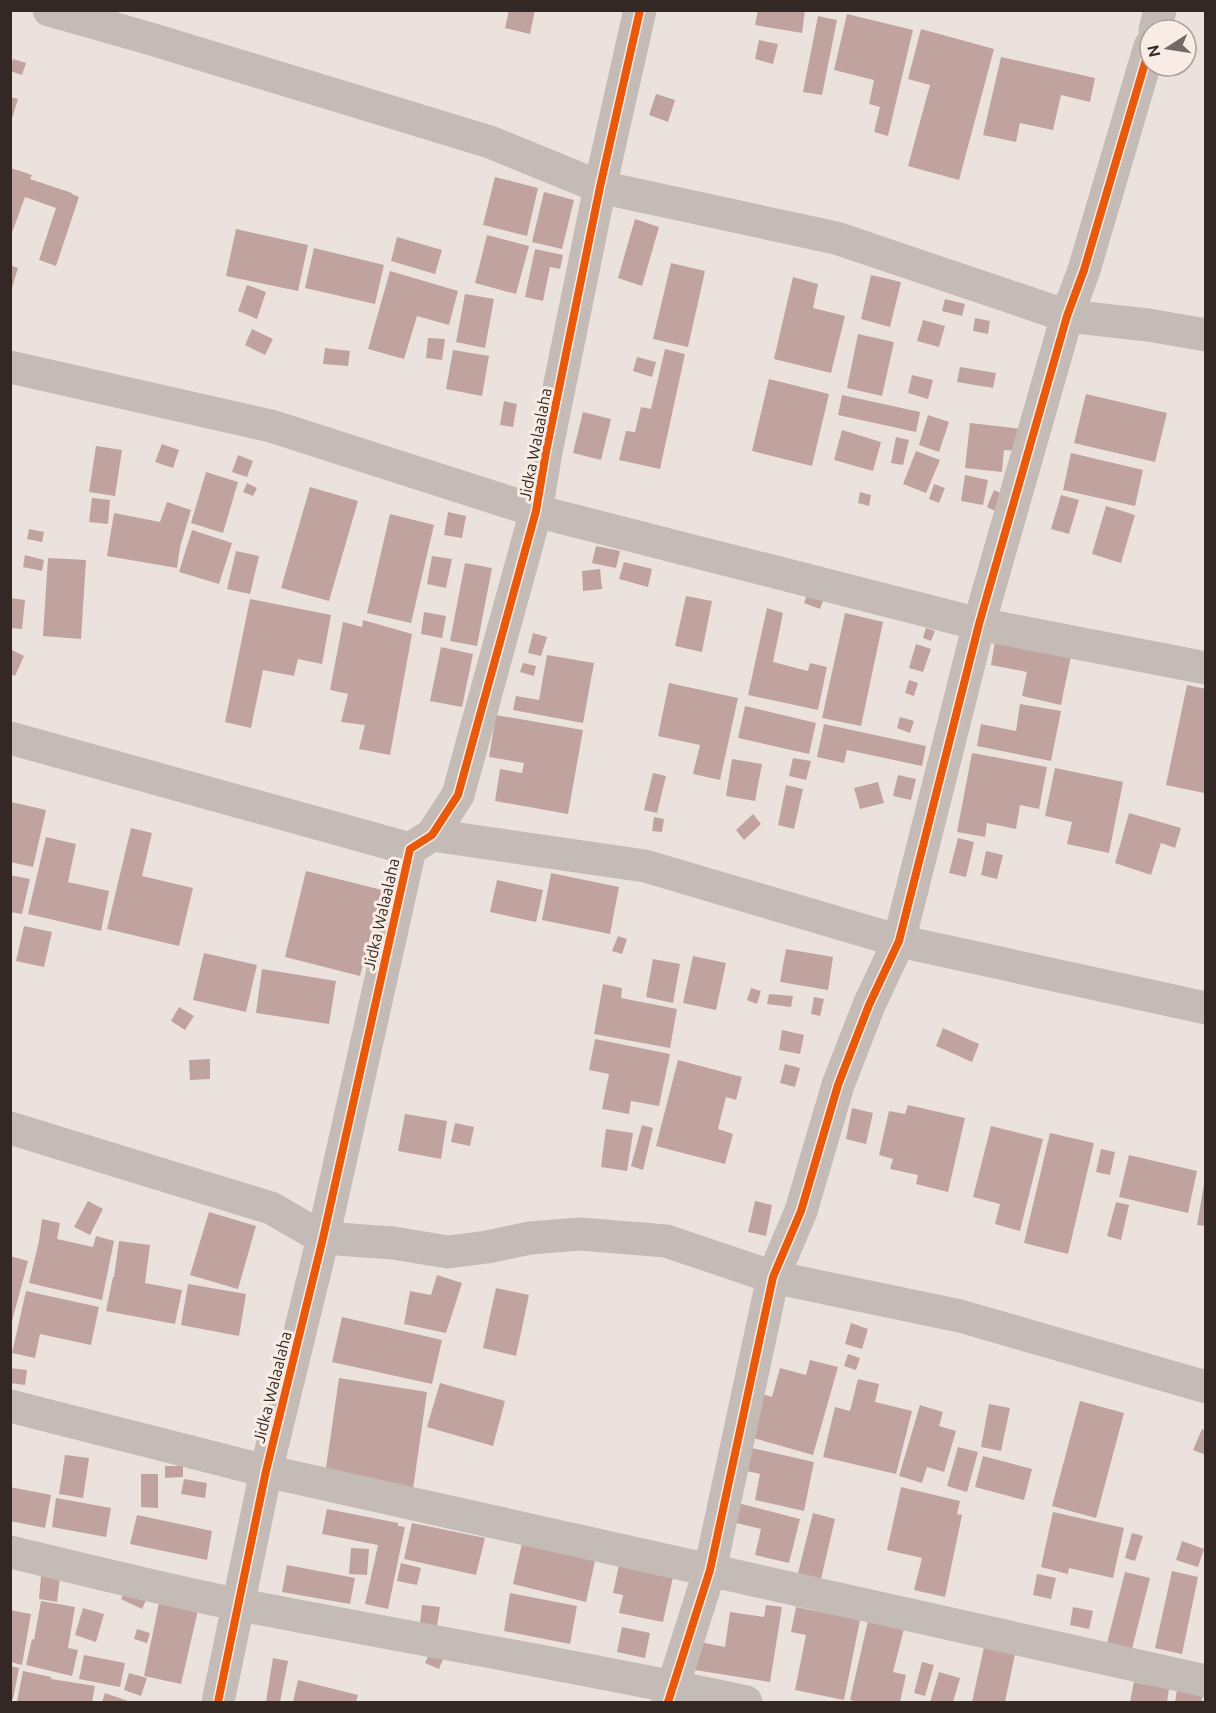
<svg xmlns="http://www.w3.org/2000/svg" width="1216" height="1713" font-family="Ubuntu,sans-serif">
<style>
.building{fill:#c0a39e}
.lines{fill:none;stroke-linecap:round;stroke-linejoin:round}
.minor{stroke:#c4bbb7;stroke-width:33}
.cycleway-casing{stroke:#f9ece4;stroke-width:11}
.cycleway{stroke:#e8590c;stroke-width:8}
.labels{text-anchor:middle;stroke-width:6;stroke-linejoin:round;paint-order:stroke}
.street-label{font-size:16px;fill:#342825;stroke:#f9ece4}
</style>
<rect width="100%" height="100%" fill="#ece2dd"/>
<!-- building -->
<g class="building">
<path d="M 509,10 L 535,10 L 530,34 L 505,28 Z"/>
<path d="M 758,10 L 805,10 L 802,33 L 755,25 Z"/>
<path d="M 847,14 L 913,30 L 888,136 L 874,132 L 880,107 L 869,104 L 874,80 L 834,70 Z"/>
<path d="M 818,16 L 837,20 L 822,95 L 803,92 Z"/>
<path d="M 921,29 L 994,49 L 959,180 L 908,166 L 930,85 L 908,79 Z"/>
<path d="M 759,40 L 778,44 L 773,64 L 755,59 Z"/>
<path d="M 1001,57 L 1095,78 L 1090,102 L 1061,95 L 1053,130 L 1020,123 L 1016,142 L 983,135 Z"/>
<path d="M 13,59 L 26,63 L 22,75 L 10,71 Z"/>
<path d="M 656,94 L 675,100 L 668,122 L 649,115 Z"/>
<path d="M 10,97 L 18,99 L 11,122 L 10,122 Z"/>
<path d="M 11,168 L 32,175 L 30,179 L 72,193 L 72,194 L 79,197 L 56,266 L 39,260 L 56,208 L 25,197 L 10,238 Z"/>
<path d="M 495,177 L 538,188 L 527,236 L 483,225 Z"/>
<path d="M 544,192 L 574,200 L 562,249 L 532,242 Z"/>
<path d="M 635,219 L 659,227 L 642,286 L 618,278 Z"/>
<path d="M 236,229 L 308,245 L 298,291 L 226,276 Z"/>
<path d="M 487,235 L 529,246 L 516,294 L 475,283 Z"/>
<path d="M 397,237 L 442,250 L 435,274 L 391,261 Z"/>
<path d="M 314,248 L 384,265 L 375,304 L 305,288 Z"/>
<path d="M 535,249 L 563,255 L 560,269 L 550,267 L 543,301 L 525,297 Z"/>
<path d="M 671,263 L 705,271 L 688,347 L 653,339 Z"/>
<path d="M 10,265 L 18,268 L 11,291 L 10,291 Z"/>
<path d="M 390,271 L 458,291 L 449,325 L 417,316 L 404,359 L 368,349 Z"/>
<path d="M 871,275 L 901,282 L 890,327 L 861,319 Z"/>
<path d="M 793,277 L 818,284 L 813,308 L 845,316 L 831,373 L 774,359 Z"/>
<path d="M 247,285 L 266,292 L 257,319 L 238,311 Z"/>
<path d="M 465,294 L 494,299 L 485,348 L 456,342 Z"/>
<path d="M 945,299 L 965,304 L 962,316 L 942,311 Z"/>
<path d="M 975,318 L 990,321 L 988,334 L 973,331 Z"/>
<path d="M 923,320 L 945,326 L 939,347 L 917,341 Z"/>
<path d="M 252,329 L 273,339 L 265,355 L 245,345 Z"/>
<path d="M 858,334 L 894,342 L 882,396 L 847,388 Z"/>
<path d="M 428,338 L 445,339 L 442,360 L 426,358 Z"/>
<path d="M 325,348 L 350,351 L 348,366 L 323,364 Z"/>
<path d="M 665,349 L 685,354 L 660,469 L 619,460 L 626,431 L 635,432 L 641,407 L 651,409 Z"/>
<path d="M 453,350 L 489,356 L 482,396 L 446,389 Z"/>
<path d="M 637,357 L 656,362 L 652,377 L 633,371 Z"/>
<path d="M 960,367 L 996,373 L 993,388 L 957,382 Z"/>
<path d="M 912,375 L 933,380 L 928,399 L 908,393 Z"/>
<path d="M 769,379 L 829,394 L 812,466 L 752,451 Z"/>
<path d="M 1086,394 L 1167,413 L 1155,462 L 1074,443 Z"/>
<path d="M 842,395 L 920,412 L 916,432 L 838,415 Z"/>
<path d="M 504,401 L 517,404 L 513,427 L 500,425 Z"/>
<path d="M 583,412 L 611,419 L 601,460 L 573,453 Z"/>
<path d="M 928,415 L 949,422 L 939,452 L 919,445 Z"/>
<path d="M 970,423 L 1022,429 L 1020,451 L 1004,450 L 1002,472 L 965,468 Z"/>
<path d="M 842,430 L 881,442 L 873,471 L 834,460 Z"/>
<path d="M 896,437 L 909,440 L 903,465 L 891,463 Z"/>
<path d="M 162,444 L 179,450 L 173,468 L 155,462 Z"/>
<path d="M 96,446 L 122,450 L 115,496 L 89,492 Z"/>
<path d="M 916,451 L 940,460 L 926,493 L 903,484 Z"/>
<path d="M 1071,453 L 1143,470 L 1135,506 L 1063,490 Z"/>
<path d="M 238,455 L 253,461 L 247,477 L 232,472 Z"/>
<path d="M 206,472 L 238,482 L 223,533 L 191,523 Z"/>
<path d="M 965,475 L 988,480 L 983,505 L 961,501 Z"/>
<path d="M 247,483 L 257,488 L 253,496 L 243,492 Z"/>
<path d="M 934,484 L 945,488 L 939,503 L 929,499 Z"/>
<path d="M 310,487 L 358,501 L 329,601 L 281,588 Z"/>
<path d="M 994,490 L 1006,496 L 999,513 L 987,507 Z"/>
<path d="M 860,492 L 871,495 L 869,506 L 858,503 Z"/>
<path d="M 1061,495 L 1079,500 L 1069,534 L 1051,529 Z"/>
<path d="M 92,498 L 110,500 L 108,524 L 89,522 Z"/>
<path d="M 167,502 L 191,510 L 180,547 L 177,568 L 107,556 L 114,513 L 160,522 Z"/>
<path d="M 1106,506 L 1135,515 L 1121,563 L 1092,554 Z"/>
<path d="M 448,512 L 466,516 L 462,538 L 444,535 Z"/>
<path d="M 390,514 L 434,525 L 411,623 L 367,613 Z"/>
<path d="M 29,529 L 44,532 L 42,542 L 27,539 Z"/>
<path d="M 192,530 L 232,543 L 219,584 L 179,572 Z"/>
<path d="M 596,546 L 620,551 L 616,568 L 592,563 Z"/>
<path d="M 236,551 L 259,556 L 250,594 L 227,589 Z"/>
<path d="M 25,555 L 44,560 L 42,571 L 23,567 Z"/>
<path d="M 432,556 L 452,559 L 446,588 L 427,584 Z"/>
<path d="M 48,558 L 86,560 L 81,639 L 43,636 Z"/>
<path d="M 624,562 L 652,569 L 648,587 L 619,579 Z"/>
<path d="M 465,563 L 492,568 L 477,646 L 450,641 Z"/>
<path d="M 600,569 L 602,589 L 583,591 L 582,571 Z"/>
<path d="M 812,582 L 828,588 L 820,609 L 804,603 Z"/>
<path d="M 686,596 L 712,601 L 702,652 L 675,646 Z"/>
<path d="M 10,598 L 25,600 L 22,629 L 10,628 Z"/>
<path d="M 250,599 L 331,615 L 322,664 L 298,659 L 294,676 L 263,670 L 251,728 L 225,722 Z"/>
<path d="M 767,608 L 783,613 L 773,662 L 808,671 L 810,663 L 827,667 L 818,710 L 748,695 Z"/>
<path d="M 424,612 L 446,616 L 442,638 L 421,634 Z"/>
<path d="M 845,613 L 883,622 L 861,726 L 822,718 Z"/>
<path d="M 363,620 L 412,634 L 390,755 L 359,749 L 365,725 L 341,722 L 348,694 L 330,690 L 343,622 L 362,627 Z"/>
<path d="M 926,628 L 935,631 L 931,641 L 923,638 Z"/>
<path d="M 533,633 L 547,637 L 541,656 L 528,653 Z"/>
<path d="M 995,641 L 1071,656 L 1061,705 L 1022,696 L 1027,672 L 991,665 Z"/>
<path d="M 916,644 L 931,649 L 923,672 L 909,668 Z"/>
<path d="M 441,647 L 473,654 L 462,707 L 430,701 Z"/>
<path d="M 10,649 L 24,656 L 15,676 L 10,674 Z"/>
<path d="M 547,655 L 594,663 L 583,723 L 513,710 L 516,696 L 539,700 Z"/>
<path d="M 523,663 L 536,666 L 534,676 L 520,672 Z"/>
<path d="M 909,680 L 918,683 L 914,696 L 905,693 Z"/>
<path d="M 669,683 L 738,698 L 720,780 L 693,774 L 700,745 L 658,736 Z"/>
<path d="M 1187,685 L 1206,689 L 1204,793 L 1166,785 Z"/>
<path d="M 1020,704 L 1061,711 L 1051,761 L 977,746 L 981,724 L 1016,731 Z"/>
<path d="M 745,706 L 816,723 L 809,754 L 738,738 Z"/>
<path d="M 496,715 L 583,730 L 568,814 L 495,801 L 500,769 L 522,773 L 524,763 L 489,757 Z"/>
<path d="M 900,717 L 914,721 L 910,733 L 897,728 Z"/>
<path d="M 824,724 L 926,746 L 922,766 L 847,750 L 844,763 L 817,757 Z"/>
<path d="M 972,753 L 1047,767 L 1039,809 L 1020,805 L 1016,829 L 987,823 L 985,837 L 957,832 Z"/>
<path d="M 793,758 L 811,761 L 806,780 L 789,776 Z"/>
<path d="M 732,759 L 762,764 L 755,801 L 726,796 Z"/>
<path d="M 1055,768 L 1123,782 L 1109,853 L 1067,844 L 1072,822 L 1045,816 Z"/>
<path d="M 653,773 L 666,776 L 657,813 L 644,810 Z"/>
<path d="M 898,775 L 916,779 L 911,800 L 893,796 Z"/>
<path d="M 878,782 L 884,803 L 860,809 L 854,788 Z"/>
<path d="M 786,785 L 803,789 L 794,829 L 778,825 Z"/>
<path d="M 11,802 L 46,810 L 33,867 L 10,862 Z"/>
<path d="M 1129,813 L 1181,828 L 1175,848 L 1161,843 L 1151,875 L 1115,863 Z"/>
<path d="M 753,814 L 761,824 L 744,840 L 736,830 Z"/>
<path d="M 654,817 L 664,819 L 662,832 L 652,831 Z"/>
<path d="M 131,828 L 152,833 L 142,876 L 193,888 L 179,946 L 107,929 Z"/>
<path d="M 46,837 L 76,844 L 68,882 L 109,891 L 101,931 L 28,914 Z"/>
<path d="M 958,838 L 974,842 L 966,877 L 949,873 Z"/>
<path d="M 986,851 L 1003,855 L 997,879 L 981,875 Z"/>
<path d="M 306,871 L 382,890 L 360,976 L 285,957 Z"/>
<path d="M 551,873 L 619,887 L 610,934 L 542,920 Z"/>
<path d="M 10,875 L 30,879 L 22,914 L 10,912 Z"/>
<path d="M 497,880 L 543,890 L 536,922 L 490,912 Z"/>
<path d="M 24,926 L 52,932 L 44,967 L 16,961 Z"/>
<path d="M 618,936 L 627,939 L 622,954 L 612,951 Z"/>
<path d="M 786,949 L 833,957 L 828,990 L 780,982 Z"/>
<path d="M 204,953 L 257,965 L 246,1012 L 193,1000 Z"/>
<path d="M 693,956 L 726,963 L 716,1010 L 683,1003 Z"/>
<path d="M 653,959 L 680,964 L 673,1003 L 646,997 Z"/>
<path d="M 262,969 L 336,981 L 329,1024 L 256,1013 Z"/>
<path d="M 603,984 L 622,988 L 621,998 L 677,1009 L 670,1048 L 594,1034 Z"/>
<path d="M 751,988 L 761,991 L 757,1004 L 747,1000 Z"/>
<path d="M 769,994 L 793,996 L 791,1007 L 767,1004 Z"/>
<path d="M 814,997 L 824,999 L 820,1016 L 811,1014 Z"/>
<path d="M 179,1007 L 194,1016 L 185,1030 L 171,1021 Z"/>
<path d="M 943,1028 L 979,1044 L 972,1062 L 936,1046 Z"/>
<path d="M 782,1030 L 804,1035 L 800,1054 L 779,1050 Z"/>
<path d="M 595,1039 L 670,1054 L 659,1106 L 631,1101 L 629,1114 L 602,1109 L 609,1074 L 589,1070 Z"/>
<path d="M 210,1059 L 210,1079 L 190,1080 L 189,1060 Z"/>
<path d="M 678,1060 L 742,1077 L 736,1100 L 726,1097 L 718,1129 L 733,1134 L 725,1164 L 656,1146 Z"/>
<path d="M 785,1064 L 800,1068 L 795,1087 L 780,1083 Z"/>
<path d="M 908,1105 L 965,1118 L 948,1192 L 916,1184 L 918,1175 L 890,1169 L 893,1159 L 879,1155 L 889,1111 L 905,1114 Z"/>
<path d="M 852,1108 L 873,1113 L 866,1144 L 846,1139 Z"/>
<path d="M 405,1114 L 447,1121 L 441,1159 L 398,1151 Z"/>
<path d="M 455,1123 L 474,1127 L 470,1146 L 451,1142 Z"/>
<path d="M 642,1125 L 653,1128 L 643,1170 L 631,1166 Z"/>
<path d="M 991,1126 L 1043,1139 L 1020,1231 L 995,1224 L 1000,1204 L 973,1197 Z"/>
<path d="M 606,1129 L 633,1133 L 627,1171 L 601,1167 Z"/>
<path d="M 1050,1133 L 1094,1143 L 1068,1254 L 1024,1243 Z"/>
<path d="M 1101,1149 L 1115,1152 L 1110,1175 L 1096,1172 Z"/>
<path d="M 1129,1155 L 1197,1171 L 1188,1213 L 1119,1197 Z"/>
<path d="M 1204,1184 L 1206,1184 L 1206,1226 L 1197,1225 Z"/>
<path d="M 88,1201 L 103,1209 L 90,1235 L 74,1227 Z"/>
<path d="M 755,1201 L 772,1205 L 766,1236 L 748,1232 Z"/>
<path d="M 1116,1202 L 1129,1205 L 1121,1240 L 1107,1236 Z"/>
<path d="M 209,1212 L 256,1226 L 238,1289 L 190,1275 Z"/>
<path d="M 42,1219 L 60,1223 L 57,1239 L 93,1247 L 96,1236 L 114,1241 L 102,1300 L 29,1283 L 39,1241 Z"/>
<path d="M 119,1241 L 150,1245 L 145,1283 L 182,1290 L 175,1324 L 106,1311 L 113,1277 L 114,1277 Z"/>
<path d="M 10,1256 L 28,1261 L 11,1325 L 10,1325 Z"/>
<path d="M 437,1275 L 462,1283 L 446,1333 L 404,1324 L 410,1291 L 431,1295 Z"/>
<path d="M 188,1284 L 246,1294 L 239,1336 L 181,1325 Z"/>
<path d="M 496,1288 L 529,1295 L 516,1356 L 483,1348 Z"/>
<path d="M 26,1291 L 99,1307 L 91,1345 L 40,1334 L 35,1358 L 12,1353 Z"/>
<path d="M 342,1317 L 442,1340 L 432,1384 L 332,1362 Z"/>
<path d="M 851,1323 L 868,1329 L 862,1349 L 845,1344 Z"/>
<path d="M 848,1354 L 860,1358 L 856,1370 L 844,1366 Z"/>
<path d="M 810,1360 L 838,1367 L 813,1455 L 743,1435 L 755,1392 L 772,1397 L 780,1368 L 806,1375 Z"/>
<path d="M 10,1368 L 27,1370 L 25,1385 L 10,1383 Z"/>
<path d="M 339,1378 L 427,1392 L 413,1489 L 325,1475 Z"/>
<path d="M 858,1379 L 879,1384 L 875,1402 L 912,1411 L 896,1474 L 823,1457 L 835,1407 L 850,1411 Z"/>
<path d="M 440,1383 L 505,1401 L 493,1446 L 427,1427 Z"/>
<path d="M 1080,1401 L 1124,1413 L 1096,1518 L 1052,1506 Z"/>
<path d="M 989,1404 L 1010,1408 L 1001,1451 L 981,1447 Z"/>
<path d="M 920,1405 L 943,1412 L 939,1426 L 956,1431 L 944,1472 L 927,1467 L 922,1483 L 899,1476 Z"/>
<path d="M 1202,1429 L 1206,1431 L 1206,1455 L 1193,1450 Z"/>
<path d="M 743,1446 L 814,1462 L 804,1511 L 755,1500 L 760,1474 L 738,1469 Z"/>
<path d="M 958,1447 L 978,1452 L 967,1492 L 947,1486 Z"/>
<path d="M 65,1455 L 89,1458 L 83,1498 L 59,1494 Z"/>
<path d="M 983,1456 L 1032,1469 L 1024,1500 L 975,1487 Z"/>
<path d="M 165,1466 L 183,1466 L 183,1477 L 165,1478 Z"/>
<path d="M 141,1474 L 158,1474 L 158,1508 L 141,1507 Z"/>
<path d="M 184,1479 L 207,1483 L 205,1498 L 181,1494 Z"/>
<path d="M 10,1487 L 51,1495 L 45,1528 L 10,1521 Z"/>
<path d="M 901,1487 L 960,1501 L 957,1514 L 962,1515 L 945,1597 L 914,1590 L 922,1558 L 887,1550 Z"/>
<path d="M 56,1498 L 111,1508 L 106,1537 L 52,1527 Z"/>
<path d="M 730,1501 L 800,1519 L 789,1563 L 755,1555 L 761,1529 L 724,1520 Z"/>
<path d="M 327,1509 L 398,1523 L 398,1526 L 405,1527 L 388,1609 L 365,1604 L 378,1545 L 322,1534 Z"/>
<path d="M 1053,1512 L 1124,1528 L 1113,1578 L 1069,1568 L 1068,1574 L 1041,1567 Z"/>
<path d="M 813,1513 L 835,1519 L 821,1579 L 798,1573 Z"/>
<path d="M 137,1515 L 212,1531 L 207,1560 L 130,1544 Z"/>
<path d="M 412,1523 L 485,1538 L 476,1575 L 404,1559 Z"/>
<path d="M 1132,1533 L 1143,1536 L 1135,1561 L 1125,1558 Z"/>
<path d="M 1182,1541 L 1204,1549 L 1198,1567 L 1176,1560 Z"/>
<path d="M 522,1543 L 595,1561 L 586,1602 L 513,1584 Z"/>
<path d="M 351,1548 L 369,1549 L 367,1575 L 349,1574 Z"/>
<path d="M 401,1563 L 421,1568 L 417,1585 L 397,1581 Z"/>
<path d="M 287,1565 L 355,1578 L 350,1604 L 282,1592 Z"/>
<path d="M 619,1565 L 673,1577 L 663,1622 L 619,1613 L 623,1595 L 613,1593 Z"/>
<path d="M 1172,1571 L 1198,1577 L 1182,1654 L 1155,1648 Z"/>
<path d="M 1125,1572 L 1150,1578 L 1132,1649 L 1107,1643 Z"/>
<path d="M 1037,1574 L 1056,1578 L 1051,1599 L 1033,1595 Z"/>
<path d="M 41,1576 L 60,1578 L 57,1602 L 39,1599 Z"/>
<path d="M 129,1584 L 149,1594 L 142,1609 L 121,1599 Z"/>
<path d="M 510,1593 L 577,1606 L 570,1644 L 504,1631 Z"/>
<path d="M 160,1598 L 199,1606 L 181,1684 L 144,1676 Z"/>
<path d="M 41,1601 L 75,1607 L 68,1648 L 78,1650 L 72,1676 L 26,1665 L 32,1639 L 34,1640 Z"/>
<path d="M 422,1605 L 440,1607 L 437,1626 L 420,1623 Z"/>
<path d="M 766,1605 L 782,1607 L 770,1682 L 695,1670 L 700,1642 L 725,1647 L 730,1612 L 764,1617 Z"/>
<path d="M 796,1607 L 860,1620 L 844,1700 L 795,1690 L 806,1635 L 791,1632 Z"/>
<path d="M 1073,1607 L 1093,1611 L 1089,1629 L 1070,1625 Z"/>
<path d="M 83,1608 L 104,1614 L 96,1642 L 75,1635 Z"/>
<path d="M 10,1610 L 31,1614 L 22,1665 L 10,1662 Z"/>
<path d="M 868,1621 L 904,1629 L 893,1672 L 906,1675 L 900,1702 L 860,1702 L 850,1700 Z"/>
<path d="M 622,1627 L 650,1633 L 645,1658 L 617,1652 Z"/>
<path d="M 137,1629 L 150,1633 L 147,1643 L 134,1639 Z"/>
<path d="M 984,1647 L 1015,1654 L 1005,1702 L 972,1702 Z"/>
<path d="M 432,1648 L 445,1654 L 439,1669 L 425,1663 Z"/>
<path d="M 84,1655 L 125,1663 L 120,1687 L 79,1679 Z"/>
<path d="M 273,1658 L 288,1661 L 280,1702 L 266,1702 Z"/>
<path d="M 922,1662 L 934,1665 L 925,1696 L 914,1693 Z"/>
<path d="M 10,1666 L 19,1668 L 13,1699 L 10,1699 Z"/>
<path d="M 23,1671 L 51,1677 L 51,1679 L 95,1686 L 92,1702 L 17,1702 Z"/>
<path d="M 939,1672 L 960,1678 L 953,1702 L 930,1702 Z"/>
<path d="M 129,1673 L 147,1678 L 141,1696 L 124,1690 Z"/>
<path d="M 298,1680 L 358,1695 L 356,1702 L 293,1702 Z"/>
<path d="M 1134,1682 L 1169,1689 L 1167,1702 L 1130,1702 Z"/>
<path d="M 1177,1690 L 1203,1696 L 1201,1702 L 1175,1702 Z"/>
<path d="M 105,1693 L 131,1702 L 102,1702 Z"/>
</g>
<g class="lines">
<!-- minor -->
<g class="minor">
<path d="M 49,10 L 151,39 L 490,142 L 600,187 L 836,238 L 1067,316 L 1148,325 L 1206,335"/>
<path d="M 1155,30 L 1160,10"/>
<path d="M 10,367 L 271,426 L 536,511 L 979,624 L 1206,668"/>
<path d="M 10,738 L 410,849"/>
<path d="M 432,835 L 645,866 L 899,941 L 1206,1008"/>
<path d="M 10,1128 L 271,1208 L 323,1238 L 393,1243 L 448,1252 L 487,1247 L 530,1238 L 580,1234 L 666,1241 L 773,1277 L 960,1316 L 1206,1387"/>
<path d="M 10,1406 L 266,1471 L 1206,1681"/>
<path d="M 10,1552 C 87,1570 164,1590 241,1605 C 409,1638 578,1666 746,1702"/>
<path d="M 218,1702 L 266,1471 L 323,1238 L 410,849 L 432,835 L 458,795 L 536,511 L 546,452 L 600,187 L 640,10"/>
<path d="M 668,1702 L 710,1570 L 773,1277 L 801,1211 L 838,1085 L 869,1005 L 899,941 L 979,624 L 1067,316 L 1084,270 L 1150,46"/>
</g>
<defs>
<g id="cycleway">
<path d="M 218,1702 L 266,1471 L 323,1238 L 410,849 L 432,835 L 458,795 L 536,511 L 546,452 L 600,187 L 640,10"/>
<path d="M 668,1702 L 710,1570 L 773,1277 L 801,1211 L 838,1085 L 869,1005 L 899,941 L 979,624 L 1067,316 L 1084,270 L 1150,46"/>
</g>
</defs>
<!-- cycleway casing -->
<use href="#cycleway" class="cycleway-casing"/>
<!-- cycleway -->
<use href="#cycleway" class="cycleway"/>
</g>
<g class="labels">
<!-- street labels -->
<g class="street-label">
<text transform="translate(535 444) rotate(-79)" y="6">Jidka Walaalaha</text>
<text transform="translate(381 914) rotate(-77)" y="6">Jidka Walaalaha</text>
<text transform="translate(272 1387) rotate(-76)" y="6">Jidka Walaalaha</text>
</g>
</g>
<!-- border -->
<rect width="1216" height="1713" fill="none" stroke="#342825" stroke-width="24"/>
<!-- north arrow -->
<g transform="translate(1168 48) rotate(258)"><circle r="28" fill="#f9ece4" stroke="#aa9e98" stroke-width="1.5"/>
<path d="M0-4.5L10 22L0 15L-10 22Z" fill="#746965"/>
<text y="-9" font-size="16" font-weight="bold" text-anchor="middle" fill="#342825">N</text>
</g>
</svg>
